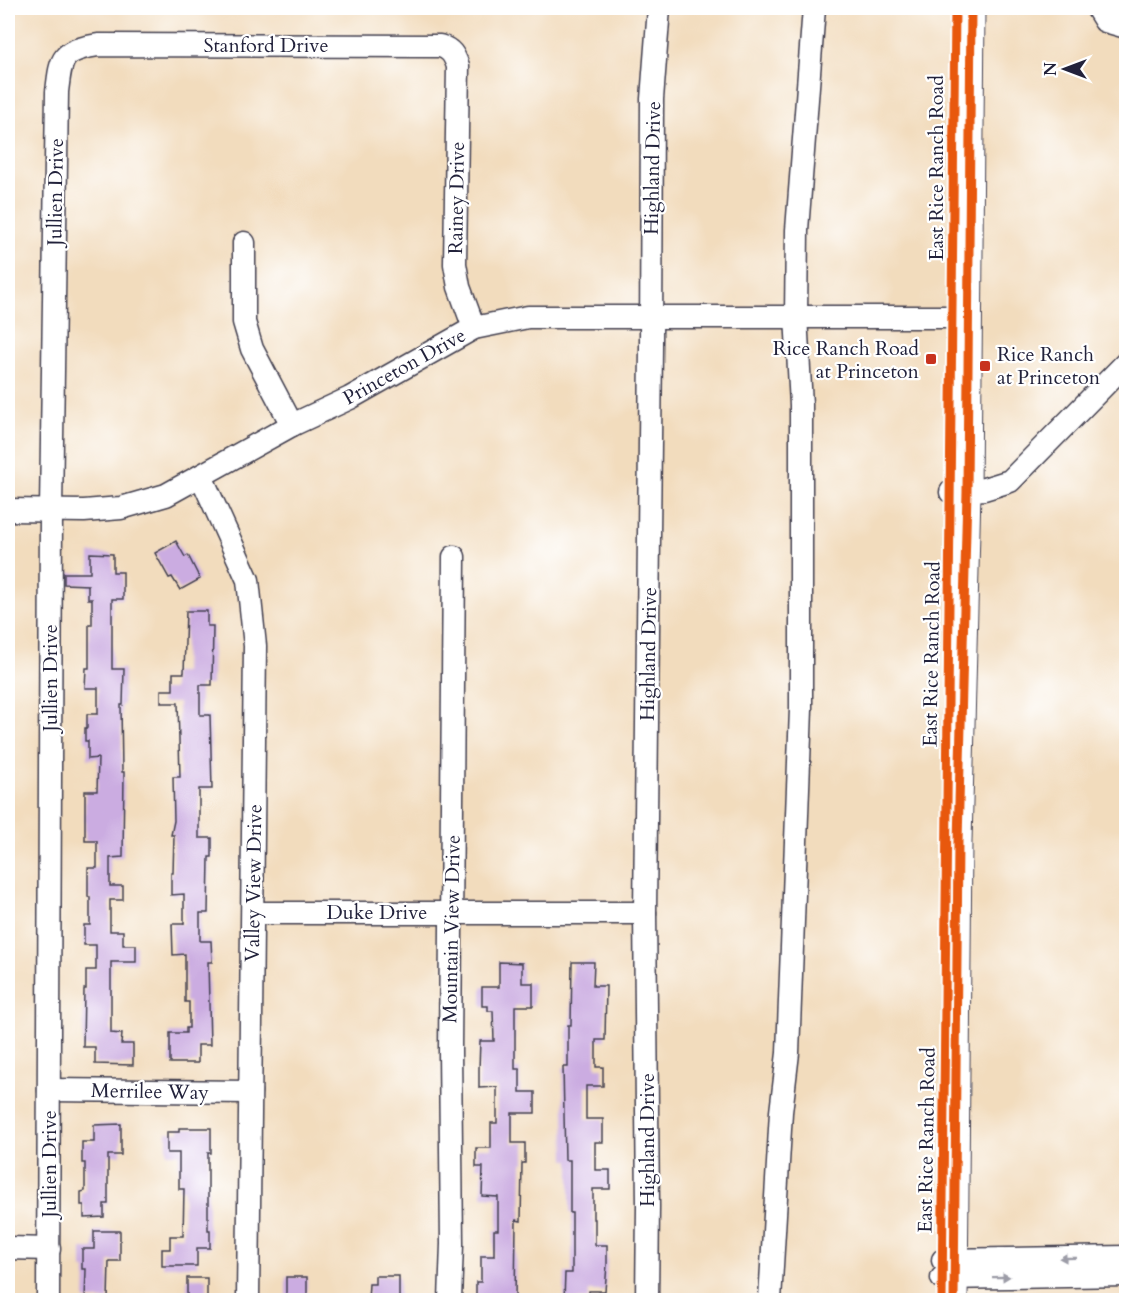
<svg xmlns="http://www.w3.org/2000/svg" width="1134" height="1308" font-family="Cardo,serif">
<style>
.building{fill:#cbace1}
.lines{fill:none;stroke-linecap:round;stroke-linejoin:round}
.minor-casing{stroke:#413e4e;stroke-width:25}
.major-casing{stroke:#413e4e;stroke-width:29}
.minor{stroke:#fff;stroke-width:22}
.major{stroke:#fff;stroke-width:27}
.cycleway-casing{stroke:#fff;stroke-width:13}
.cycleway{stroke:#e8590c;stroke-width:9}
.oneway{fill:#9c9ca7}
.poi-dot{fill:#c8321e;stroke:#fff;stroke-width:2}
.labels{text-anchor:middle;stroke-width:4.5;stroke-linejoin:round;paint-order:stroke}
.street-label{font-size:20px;fill:#22223b;stroke:#fff}
.poi-label{font-size:20px;fill:#22223b;stroke:#fff;text-anchor:end}
</style>
<rect width="100%" height="100%" fill="#fff"/>
<filter id="ink" filterUnits="userSpaceOnUse"><feTurbulence type="fractalNoise" baseFrequency=".0167" numOctaves="2"/><feDisplacementMap in="SourceGraphic" scale="12" xChannelSelector="R" yChannelSelector="G"/><feConvolveMatrix kernelMatrix="1 2 1 2 8 2 1 2 1" color-interpolation-filters="sRGB"/></filter>
<filter id="wash" filterUnits="userSpaceOnUse"><feTurbulence type="fractalNoise" baseFrequency=".008" numOctaves="4" result="noise"/><feDisplacementMap in="SourceGraphic" scale="24" xChannelSelector="R" yChannelSelector="G"/><feGaussianBlur stdDeviation="1.35" result="paint"/><feColorMatrix in="noise" values="0 0 0 0 0 0 0 0 0 0 0 0 0 0 0 0 0 1.4 0 .05"/><feComposite in="paint" operator="in"/></filter>
<g filter="url(#wash)">
<rect width="100%" height="100%" fill="#f2dcbd"/>
<g id="blocks">
<!-- building -->
<g class="building">
<path d="M 176,541 L 185,557 L 188,555 L 200,579 L 180,590 L 172,577 L 169,578 L 155,553 Z"/>
<path d="M 90,553 L 113,554 L 113,572 L 123,572 L 123,599 L 112,599 L 112,669 L 124,669 L 123,705 L 121,705 L 122,772 L 124,772 L 123,857 L 110,858 L 110,886 L 123,886 L 123,900 L 110,900 L 110,931 L 123,931 L 123,945 L 136,945 L 136,962 L 111,962 L 111,1033 L 122,1034 L 121,1044 L 133,1044 L 133,1065 L 95,1064 L 95,1047 L 83,1047 L 84,989 L 86,989 L 86,970 L 96,970 L 96,945 L 84,945 L 84,925 L 90,925 L 90,897 L 88,897 L 88,868 L 97,868 L 97,841 L 85,841 L 85,791 L 97,791 L 98,758 L 88,759 L 88,741 L 85,741 L 85,728 L 87,728 L 87,714 L 98,714 L 98,688 L 85,688 L 86,668 L 89,668 L 89,625 L 92,625 L 92,599 L 88,599 L 88,585 L 64,584 L 64,573 L 90,573 Z"/>
<path d="M 186,611 L 207,611 L 207,626 L 213,626 L 212,685 L 200,685 L 200,715 L 210,715 L 212,789 L 199,789 L 199,838 L 212,838 L 212,857 L 209,857 L 208,913 L 200,913 L 200,941 L 211,941 L 212,962 L 208,962 L 210,1045 L 198,1045 L 198,1063 L 170,1063 L 170,1033 L 186,1033 L 186,1028 L 189,1028 L 189,1002 L 185,1002 L 185,954 L 173,955 L 172,924 L 184,924 L 184,894 L 171,895 L 171,873 L 173,873 L 174,835 L 171,835 L 174,821 L 173,777 L 180,777 L 178,703 L 161,703 L 161,690 L 173,690 L 173,673 L 184,673 Z"/>
<path d="M 499,962 L 522,963 L 522,983 L 533,983 L 533,1006 L 515,1006 L 515,1069 L 520,1069 L 520,1092 L 535,1092 L 535,1113 L 512,1113 L 512,1143 L 525,1143 L 525,1163 L 522,1163 L 521,1221 L 516,1220 L 515,1300 L 476,1300 L 476,1282 L 481,1282 L 481,1256 L 494,1256 L 494,1230 L 498,1230 L 498,1197 L 482,1196 L 483,1167 L 476,1167 L 476,1148 L 491,1148 L 491,1123 L 497,1123 L 497,1087 L 479,1088 L 479,1069 L 480,1041 L 494,1041 L 493,1011 L 488,1011 L 488,1006 L 482,1006 L 482,987 L 499,987 Z"/>
<path d="M 572,962 L 594,962 L 593,986 L 606,986 L 605,1040 L 596,1040 L 596,1067 L 603,1067 L 603,1086 L 586,1086 L 586,1119 L 603,1119 L 603,1142 L 595,1142 L 595,1170 L 610,1170 L 610,1189 L 593,1189 L 593,1219 L 595,1219 L 595,1245 L 607,1245 L 607,1264 L 605,1291 L 589,1291 L 588,1300 L 564,1300 L 565,1273 L 572,1273 L 572,1213 L 570,1213 L 570,1160 L 565,1160 L 563,1067 L 568,1067 L 568,1025 L 571,1025 Z"/>
<path d="M 121,1124 L 121,1155 L 108,1155 L 108,1204 L 104,1204 L 104,1217 L 84,1218 L 84,1205 L 81,1205 L 81,1192 L 85,1191 L 85,1163 L 82,1163 L 82,1142 L 94,1142 L 94,1125 Z"/>
<path d="M 179,1128 L 211,1128 L 211,1153 L 208,1153 L 208,1230 L 210,1230 L 210,1248 L 197,1248 L 197,1266 L 162,1266 L 162,1249 L 170,1249 L 170,1236 L 183,1236 L 184,1189 L 179,1189 L 179,1153 L 167,1153 L 167,1132 L 179,1132 Z"/>
<path d="M 94,1231 L 120,1231 L 120,1261 L 109,1261 L 108,1300 L 85,1300 L 86,1269 L 82,1269 L 82,1249 L 94,1249 Z"/>
<path d="M 375,1276 L 399,1276 L 399,1300 L 368,1300 L 369,1284 L 375,1284 Z"/>
<rect x="286" y="1277" width="21" height="23"/>
<rect x="187" y="1278" width="20" height="22"/>
</g>
</g>
</g>
<g filter="url(#ink)">
<use href="#blocks" fill-opacity="0" stroke="#413e4e" stroke-width="1.5"/>
<g class="lines">
<defs>
<g id="minor">
<path d="M 1097,8 L 1105,21 L 1126,27"/>
<path d="M 244,243 L 244,322 L 252,349 L 292,425"/>
<path d="M 201,476 L 248,580 L 255,646 L 248,1300"/>
<path d="M 951,492 L 984,489 L 1010,481 L 1126,363"/>
<path d="M 8,510 L 84,511 L 121,508 L 166,495 L 292,425 L 350,398 L 474,328 L 528,317 L 969,317"/>
<path d="M 253,913 L 645,913"/>
<path d="M 49,1090 L 250,1092"/>
<path d="M 8,1248 L 49,1249"/>
<path d="M 943,1260 L 1126,1257"/>
<path d="M 942,1278 L 1126,1275"/>
<path d="M 48,1300 L 51,510 L 57,92 C 61,57 61,51 98,45 L 440,46 C 451,49 454,55 458,66 L 455,264 L 459,287 L 474,328"/>
<path d="M 450,1300 L 452,1244 L 450,1051 L 454,557"/>
<path d="M 647,1300 L 648,1206 L 645,913 L 651,347 L 652,99 L 659,8"/>
<path d="M 770,1300 L 781,1112 L 788,1053 L 801,709 L 801,405 L 796,316 L 797,230 L 814,8"/>
</g>
<path id="major" d="M 954,1300 L 958,842 L 967,492 L 971,8"/>
</defs>
<!-- minor casing -->
<use href="#minor" class="minor-casing"/>
<!-- major casing -->
<use href="#major" class="major-casing"/>
<!-- minor -->
<use href="#minor" class="minor"/>
<!-- major -->
<use href="#major" class="major"/>
<defs>
<g id="cycleway">
<path d="M 942,1300 L 955,8"/>
<path d="M 954,1300 L 958,842 L 967,492 L 971,8"/>
</g>
</defs>
<!-- cycleway casing -->
<use href="#cycleway" class="cycleway-casing"/>
<!-- cycleway -->
<use href="#cycleway" class="cycleway"/>
</g>
<!-- one-way arrows -->
<defs><path id="oneway-solid" d="M-6-.8H1V-3.2L6.5 0L1 3.2V.8H-6Z" transform="scale(1.5)"/></defs>
<g class="oneway">
<use href="#oneway-solid" transform="translate(1068 1258) rotate(179)"/>
<use href="#oneway-solid" transform="translate(1001 1277) rotate(-1)"/>
</g>
</g>
<!-- markers -->
<g class="poi-dot">
<rect x="925" y="353" width="12" height="12" rx="3"/>
<rect x="979" y="360" width="12" height="12" rx="3"/>
</g>
<g class="labels">
<!-- street labels -->
<g class="street-label">
<text x="266" y="52">Stanford Drive</text>
<text transform="translate(652 168) rotate(-89)" y="7">Highland Drive</text>
<text transform="translate(936 168) rotate(-90)" y="7">East Rice Ranch Road</text>
<text transform="translate(55 192) rotate(-89)" y="7">Jullien Drive</text>
<text transform="translate(456 198) rotate(-89)" y="7">Rainey Drive</text>
<text transform="translate(404 366) rotate(-29)" y="7">Princeton Drive</text>
<text transform="translate(648 654) rotate(-89)" y="7">Highland Drive</text>
<text transform="translate(931 654) rotate(-89)" y="7">East Rice Ranch Road</text>
<text transform="translate(50 678) rotate(-90)" y="7">Jullien Drive</text>
<text transform="translate(253 883) rotate(-89)" y="7">Valley View Drive</text>
<text x="377" y="919">Duke Drive</text>
<text transform="translate(451 929) rotate(-89)" y="7">Mountain View Drive</text>
<text transform="translate(150 1091) rotate(1)" y="7">Merrilee Way</text>
<text transform="translate(647 1140) rotate(-90)" y="7">Highland Drive</text>
<text transform="translate(926 1140) rotate(-89)" y="7">East Rice Ranch Road</text>
<text transform="translate(49 1164) rotate(-90)" y="7">Jullien Drive</text>
</g>
<!-- poi labels -->
<g class="poi-label">
<text x="919" y="355">Rice Ranch Road<tspan x="919" dy="23">at Princeton</tspan></text>
<text x="997" y="361" text-anchor="start">Rice Ranch<tspan x="997" dy="23">at Princeton</tspan></text>
</g>
</g>
<!-- margin -->
<rect width="1134" height="1308" fill="none" stroke="#fff" stroke-width="30"/>
<!-- north arrow -->
<g transform="translate(1065 69) rotate(270)" stroke="#ffffff" stroke-width="4.5" paint-order="stroke">
<path d="M0-4.5L10 22L0 15L-10 22Z" fill="#22223b"/>
<text y="-9" font-size="16" font-weight="bold" text-anchor="middle" fill="#22223b">N</text>
</g>
</svg>
